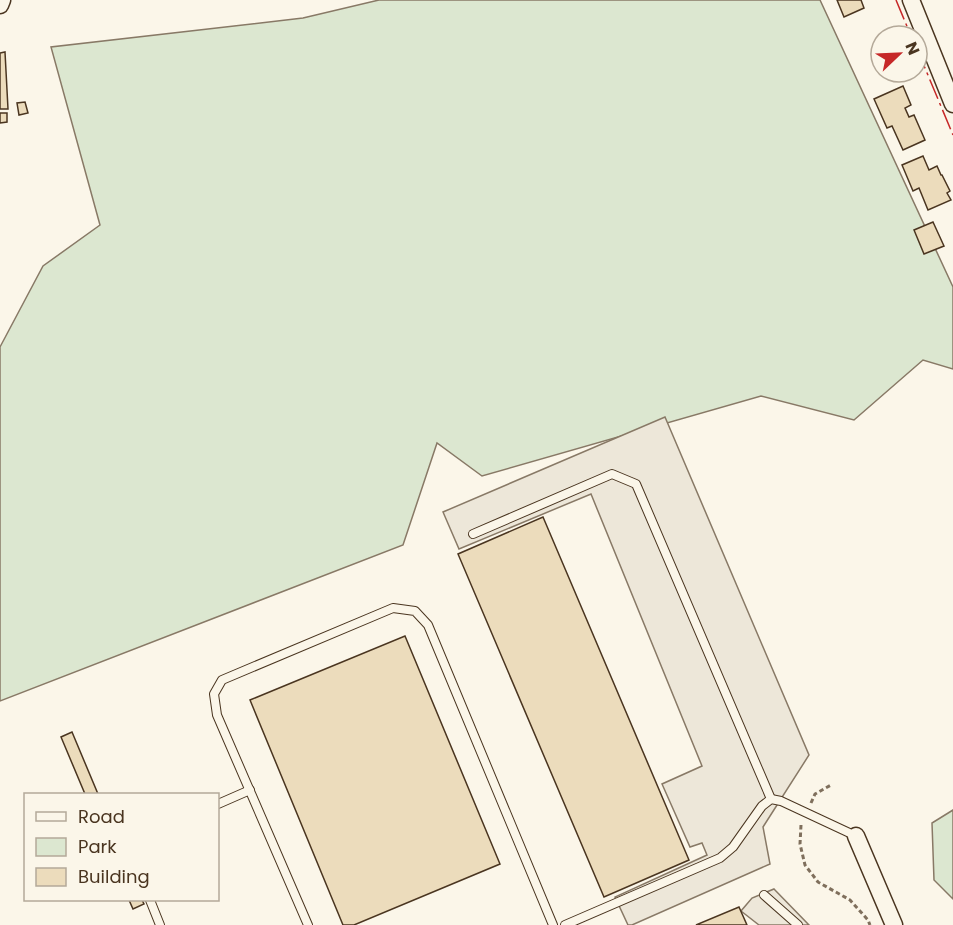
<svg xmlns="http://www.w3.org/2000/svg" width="953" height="925" font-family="Poppins,sans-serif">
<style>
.green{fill:#dce7d0;stroke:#887966;stroke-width:1.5}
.parking{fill:#ede7d9;stroke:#887966;stroke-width:1.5}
.building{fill:#ecdcbc;stroke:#4a3520;stroke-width:1.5}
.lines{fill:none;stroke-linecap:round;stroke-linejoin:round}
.lane-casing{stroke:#4a3520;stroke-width:10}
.street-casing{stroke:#4a3520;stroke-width:19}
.path{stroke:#7f6f5c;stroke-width:3;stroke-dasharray:4.5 3;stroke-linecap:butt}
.lane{stroke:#fbf6e9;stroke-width:8}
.street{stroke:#fbf6e9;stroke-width:16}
.power{stroke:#c62828;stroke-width:1.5;stroke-dasharray:21 4.5 3 4.5;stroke-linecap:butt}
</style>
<rect width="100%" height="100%" fill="#fbf6e9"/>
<!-- green -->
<g class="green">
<path d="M 379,0 L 820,0 L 953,287 L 953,369 L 923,360 L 854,420 L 761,396 L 482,476 L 437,443 L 403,545 L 0,701 L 0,347 L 43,266 L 100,225 L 51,47 L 303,18 Z"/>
<path d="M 953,810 L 953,899 L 934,880 L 932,823 Z"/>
</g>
<!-- parking -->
<g class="parking">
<path d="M 665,417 L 809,755 L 763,827 L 770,864 L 632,925 L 628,925 L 615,897 L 707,855 L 702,843 L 690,847 L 662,784 L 702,766 L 591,494 L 459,549 L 443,512 Z"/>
<path d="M 774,889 L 809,925 L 759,925 L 741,911 L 752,898 Z"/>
</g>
<!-- building -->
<g class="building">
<path d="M 837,0 L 861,0 L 864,8 L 844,17 Z"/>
<path d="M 5,52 L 8,109 L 0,109 L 0,53 Z"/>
<path d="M 903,86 L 911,105 L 905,108 L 909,117 L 914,115 L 925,140 L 903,150 L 892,126 L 887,128 L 874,99 Z"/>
<path d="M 25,102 L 28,113 L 19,115 L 17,103 Z"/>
<path d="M 0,113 L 7,113 L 7,122 L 0,123 Z"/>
<path d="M 923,156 L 929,170 L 937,166 L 941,175 L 942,175 L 950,191 L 947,193 L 951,200 L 928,210 L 919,188 L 913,191 L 902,165 Z"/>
<path d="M 933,222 L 944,246 L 924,254 L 914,230 Z"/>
<path d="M 543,517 L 689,860 L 604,897 L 458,554 Z"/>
<path d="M 405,636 L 500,864 L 354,925 L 343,925 L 250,700 Z"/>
<path d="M 72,732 L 98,794 L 85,794 L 61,737 Z"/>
<path d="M 129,900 L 142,900 L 144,904 L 133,909 Z"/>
<path d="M 739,907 L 747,925 L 696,925 Z"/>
</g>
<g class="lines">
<defs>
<g id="lane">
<path d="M 473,534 L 612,474 L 636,484 L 771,799"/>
<path d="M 218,804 L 250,790"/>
<path d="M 764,895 L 798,925"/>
<path d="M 150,900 L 160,925"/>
<path d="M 308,925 L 217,715 L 214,694 L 222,680 L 393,608 L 415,611 L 428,625 L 553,925"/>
<path d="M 565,925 L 720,858 L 733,847 L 762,806 L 771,799 L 781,801 L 856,836"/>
</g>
<g id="street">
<path d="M 911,0 L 953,104"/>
<path d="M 0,5 L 2,0"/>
<path d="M 856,836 L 894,925"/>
</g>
</defs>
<!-- lane casing -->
<use href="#lane" class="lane-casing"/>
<!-- street casing -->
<use href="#street" class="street-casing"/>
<!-- path -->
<g class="path">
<path d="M 811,803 L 815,794 L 831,785"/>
<path d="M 801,825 L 800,844 L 805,865 L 818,882 L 850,900 L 868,920 L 870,925"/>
</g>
<!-- lane -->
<use href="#lane" class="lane"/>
<!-- street -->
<use href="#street" class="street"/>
<!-- power -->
<g class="power">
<path d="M 896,0 L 911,36"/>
<path d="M 917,49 L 953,135"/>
</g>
</g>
<!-- legend -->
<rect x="24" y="793" width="195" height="108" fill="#fbf6e9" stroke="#b4a999" stroke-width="1.5"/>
<rect x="36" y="812" width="30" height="9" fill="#fbf6e9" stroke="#b4a999" stroke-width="1.5"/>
<text x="78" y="823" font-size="18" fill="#4a3520">Road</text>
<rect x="36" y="838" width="30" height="18" fill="#dce7d0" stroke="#b4a999" stroke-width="1.5"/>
<text x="78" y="853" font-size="18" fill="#4a3520">Park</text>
<rect x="36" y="868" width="30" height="18" fill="#ecdcbc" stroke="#b4a999" stroke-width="1.5"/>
<text x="78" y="883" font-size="18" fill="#4a3520">Building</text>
<!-- north arrow -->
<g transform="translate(899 54) rotate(67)"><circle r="28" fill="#fbf6e9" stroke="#b4a999" stroke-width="1.5"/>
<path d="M0-4.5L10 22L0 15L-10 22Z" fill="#c62828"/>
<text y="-9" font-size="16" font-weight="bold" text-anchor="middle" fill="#4a3520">N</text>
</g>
</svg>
